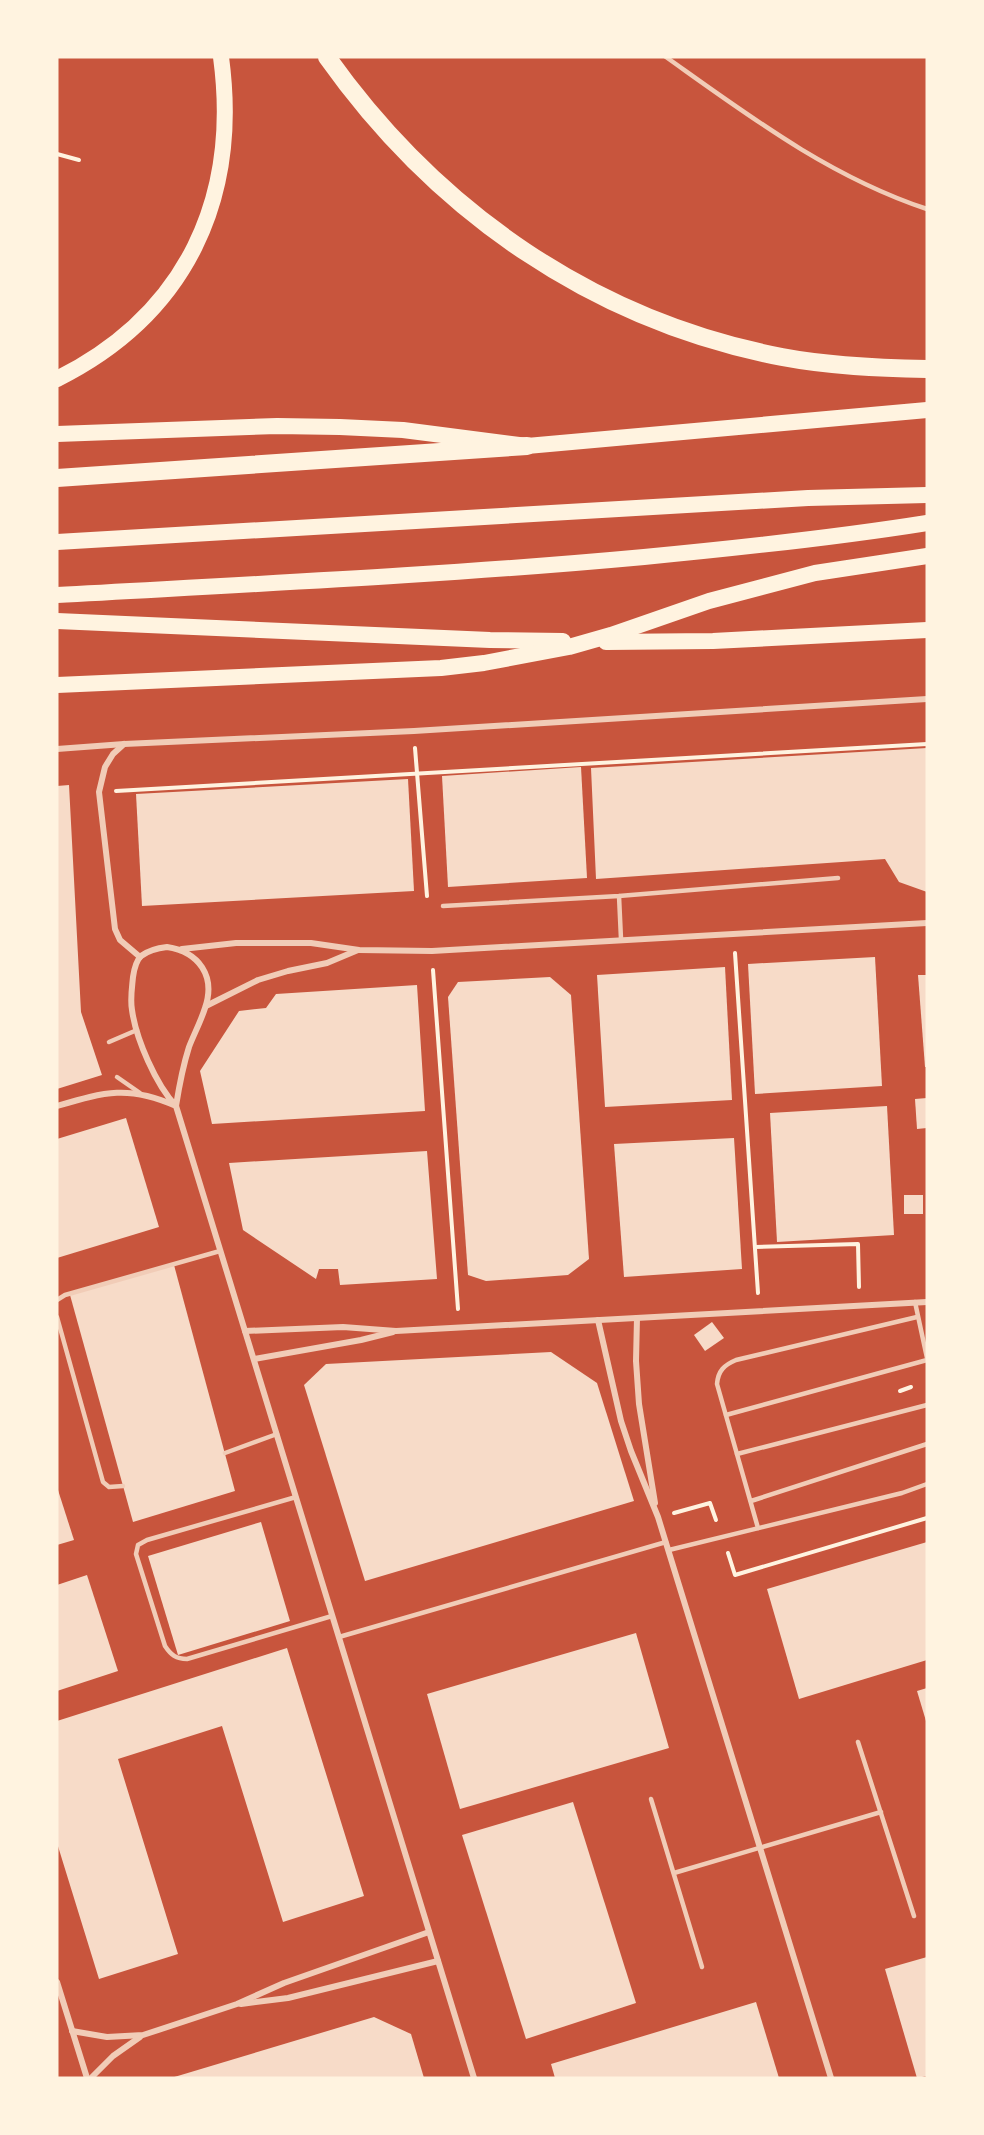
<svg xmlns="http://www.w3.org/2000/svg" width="984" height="2135" font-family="'Space Grotesk',sans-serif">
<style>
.building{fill:#f7dbc8}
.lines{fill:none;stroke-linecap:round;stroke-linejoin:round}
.path{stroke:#fff3e0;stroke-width:4}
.service{stroke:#f1ccb7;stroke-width:4.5}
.minor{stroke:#f1ccb7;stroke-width:6}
.trunk{stroke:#fff3e0;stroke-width:16}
.motorway{stroke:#fff3e0;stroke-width:18}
</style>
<rect width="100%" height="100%" fill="#c8553d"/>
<!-- building -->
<g class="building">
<path d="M 927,748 L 927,892 L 899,882 L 885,859 L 596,879 L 591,768 Z"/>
<path d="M 581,767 L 587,878 L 448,887 L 442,776 Z"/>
<path d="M 408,779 L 414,891 L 142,906 L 136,794 Z"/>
<path d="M 69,785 L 81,1012 L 102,1075 L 57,1089 L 57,786 Z"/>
<path d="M 875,957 L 882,1086 L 755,1094 L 748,964 Z"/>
<path d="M 725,967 L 732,1100 L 605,1107 L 597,975 Z"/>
<path d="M 918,975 L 927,975 L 927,1067 L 925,1067 Z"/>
<path d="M 550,977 L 571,995 L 589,1259 L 568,1275 L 486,1281 L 468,1275 L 448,997 L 458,982 Z"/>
<path d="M 417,985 L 425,1111 L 212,1124 L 200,1071 L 239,1011 L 266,1008 L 276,994 Z"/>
<path d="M 927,1098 L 927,1128 L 917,1129 L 915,1099 Z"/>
<path d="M 887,1106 L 894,1235 L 777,1242 L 770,1113 Z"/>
<path d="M 126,1118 L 159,1227 L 57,1258 L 57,1139 Z"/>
<path d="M 734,1138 L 742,1269 L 624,1277 L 614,1144 Z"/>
<path d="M 427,1151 L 437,1279 L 340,1285 L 338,1269 L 319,1269 L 316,1279 L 243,1230 L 229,1163 Z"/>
<rect x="904" y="1195" width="19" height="19"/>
<path d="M 174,1265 L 235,1491 L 133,1522 L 70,1295 Z"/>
<path d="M 712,1322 L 724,1338 L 705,1351 L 694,1335 Z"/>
<path d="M 551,1352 L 597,1383 L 634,1501 L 365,1581 L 304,1385 L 326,1364 Z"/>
<path d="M 57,1487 L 74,1540 L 57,1545 Z"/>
<path d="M 261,1522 L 290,1621 L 178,1655 L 148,1556 Z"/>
<path d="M 927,1542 L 927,1660 L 799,1699 L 767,1589 Z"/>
<path d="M 87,1575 L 118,1671 L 57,1691 L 57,1585 Z"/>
<path d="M 636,1633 L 669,1748 L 460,1809 L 427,1694 Z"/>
<path d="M 287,1648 L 364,1896 L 283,1922 L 222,1726 L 118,1759 L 178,1954 L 99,1979 L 57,1843 L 57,1721 Z"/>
<path d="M 927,1688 L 927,1721 L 926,1721 L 917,1691 Z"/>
<path d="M 573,1802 L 636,2003 L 526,2039 L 462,1835 Z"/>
<path d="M 927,1957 L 927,2076 L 917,2078 L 885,1969 Z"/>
<path d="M 756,2002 L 779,2078 L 555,2078 L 551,2064 Z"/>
<path d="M 374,2017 L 411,2034 L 424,2078 L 171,2078 Z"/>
</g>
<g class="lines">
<!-- path -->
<g class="path">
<path d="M 57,154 L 79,160"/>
<path d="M 415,748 L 427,896"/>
<path d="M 116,791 L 927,744"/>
<path d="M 735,953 L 758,1293"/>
<path d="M 433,970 L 458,1309"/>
<path d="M 755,1247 L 858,1244 L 859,1287"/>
<path d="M 900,1391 L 911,1387"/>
<path d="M 674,1513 L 710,1503 L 716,1520"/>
<path d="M 728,1553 L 735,1575 L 927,1518"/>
</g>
<!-- service -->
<g class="service">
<path d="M 666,57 C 749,116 830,177 927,209"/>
<path d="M 619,896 L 621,939"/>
<path d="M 443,906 L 619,896 L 838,878"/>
<path d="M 109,1042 L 137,1030"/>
<path d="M 117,1077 L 140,1093"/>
<path d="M 57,1300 L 65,1295 L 220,1251"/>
<path d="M 915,1302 L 927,1358"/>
<path d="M 57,1317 L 103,1482 L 109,1487 L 123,1486"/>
<path d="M 726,1415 L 927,1360"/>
<path d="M 225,1453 L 277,1434"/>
<path d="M 737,1454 L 927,1405"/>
<path d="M 296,1497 L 147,1540 L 138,1545 L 136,1554 L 165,1646 C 171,1655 176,1659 187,1659 L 332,1616"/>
<path d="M 751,1501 L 927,1444"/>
<path d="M 758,1528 L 717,1384 C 718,1371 724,1365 736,1360 L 917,1317"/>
<path d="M 669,1550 L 902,1493 L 927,1484"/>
<path d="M 339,1637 L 666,1542"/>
<path d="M 858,1742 L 914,1916"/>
<path d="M 651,1799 L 702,1967"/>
<path d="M 674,1873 L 881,1812"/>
</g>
<!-- minor -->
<g class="minor">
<path d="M 124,744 L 113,754 L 105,767 L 99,792 L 115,929 L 120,940 L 140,957"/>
<path d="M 57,749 L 124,744 L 414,731 L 927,699"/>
<path d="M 167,947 C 199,952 216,976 205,1008 C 201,1021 194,1034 189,1047 C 183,1066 179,1087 176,1106 C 156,1085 136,1039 132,1010 C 130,999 132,988 133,977 C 134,970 136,961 141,956 C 149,950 158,948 167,947 Z"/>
<path d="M 182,949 L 236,943 L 311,943 L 359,950 L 432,951 L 927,923"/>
<path d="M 206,1006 L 258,980 L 288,971 L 327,963 L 358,950"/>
<path d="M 57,1106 C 105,1092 128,1085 176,1106 L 474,2078"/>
<path d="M 637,1318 L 636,1361 L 639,1404 L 655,1503"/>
<path d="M 598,1320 L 621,1421 L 631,1451 L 658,1517 L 831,2078"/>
<path d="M 245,1331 L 343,1327 L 396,1331 L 927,1302"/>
<path d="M 254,1359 L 361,1340 L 393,1332"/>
<path d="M 57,1982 L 87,2078"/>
<path d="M 241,2004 L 288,1998 L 438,1961"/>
<path d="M 72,2031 L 107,2037 L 143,2035 L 237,2004 L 284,1983 L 429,1932"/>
<path d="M 91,2078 L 113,2056 L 140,2037"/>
</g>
<!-- trunk -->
<g class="trunk">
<path d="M 57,379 C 187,314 240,198 221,57"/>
<path d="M 57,434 L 277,426 L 340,427 L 403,430 L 527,446 L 927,410"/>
<path d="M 57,542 L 808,498 L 927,495"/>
<path d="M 57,595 C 253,584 449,575 644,557 C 738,548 833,538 927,523"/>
<path d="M 57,621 L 490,640 L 563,641"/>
<path d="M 606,642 L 713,641 L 927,630"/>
<path d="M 57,685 L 441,668 L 484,663 L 569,647 L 611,635 L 709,601 L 815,573 L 927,556"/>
</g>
<!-- motorway -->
<g class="motorway">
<path d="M 327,57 C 437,212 594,321 782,357 C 829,366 879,368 927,369"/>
<path d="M 57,478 L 527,446"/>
</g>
</g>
<!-- border -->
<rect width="984" height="2135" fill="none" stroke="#fff3e0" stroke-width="117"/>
</svg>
